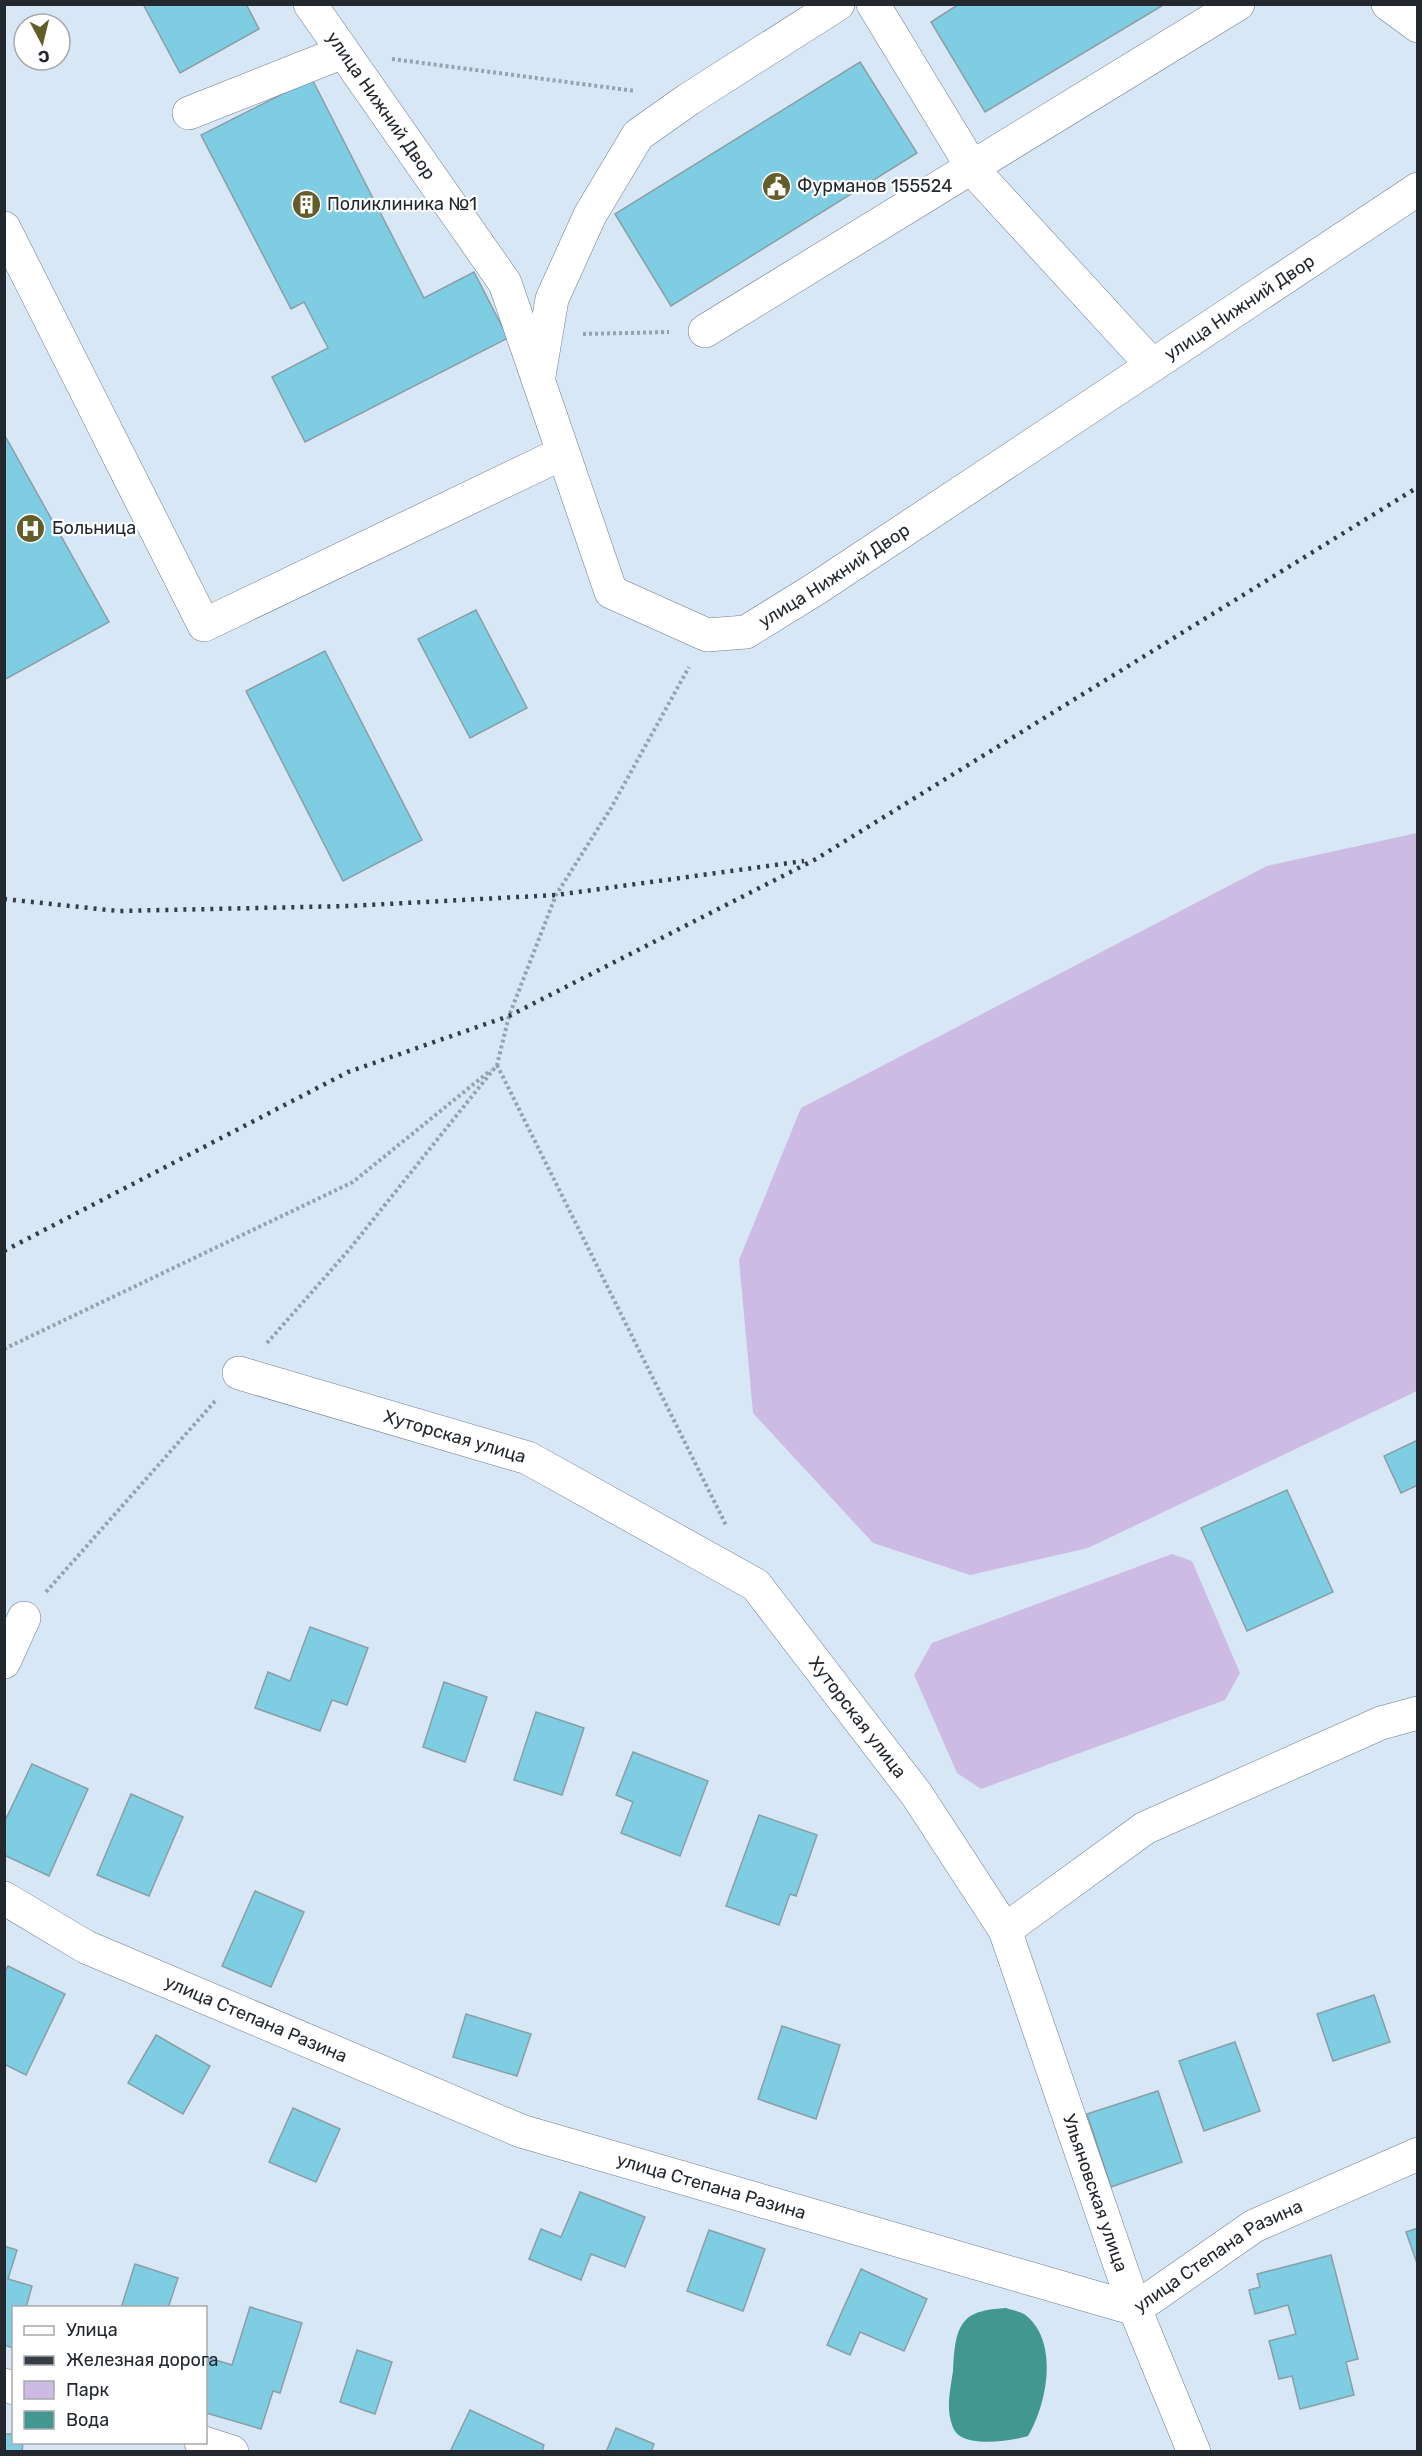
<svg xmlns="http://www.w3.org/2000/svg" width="1422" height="2456" font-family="Rubik,sans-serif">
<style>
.green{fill:#cdbbe4}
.water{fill:#429791}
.building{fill:#7fcde3;stroke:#899fa6;stroke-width:1.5}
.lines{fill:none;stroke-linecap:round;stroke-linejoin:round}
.minor-casing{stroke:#6e7c8a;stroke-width:34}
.path{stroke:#96a2ae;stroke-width:4;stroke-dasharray:3 3;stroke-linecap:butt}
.minor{stroke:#fff;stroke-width:33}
.rail{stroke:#363d44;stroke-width:4.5;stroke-dasharray:3 6;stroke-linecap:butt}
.labels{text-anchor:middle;stroke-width:4.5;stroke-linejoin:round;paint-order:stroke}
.street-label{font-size:18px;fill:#22282e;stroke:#fff}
.poi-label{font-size:18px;fill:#22282e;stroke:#fff;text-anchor:start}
</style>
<rect width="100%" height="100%" fill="#d7e7f6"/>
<!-- green -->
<g class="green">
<path d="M 1417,833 L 1417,1391 L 1088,1548 L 970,1575 L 873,1543 L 753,1413 L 739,1260 L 801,1108 L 1267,866 Z"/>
<path d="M 1172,1554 L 1192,1561 L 1240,1673 L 1225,1700 L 981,1789 L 957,1773 L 914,1675 L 932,1643 Z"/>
</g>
<!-- water -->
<path class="water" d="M 1006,2308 C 1011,2310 1019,2311 1024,2314 C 1060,2340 1047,2404 1028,2436 C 1011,2441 976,2446 960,2436 C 954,2433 951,2423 950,2417 C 947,2403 951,2385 953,2371 C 954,2356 954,2334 964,2322 C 973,2310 992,2309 1006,2308 Z"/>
<!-- building -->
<g class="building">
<path d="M 143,4 L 246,4 L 259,29 L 180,73 Z"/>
<path d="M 959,4 L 1165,4 L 985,112 L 931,22 Z"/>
<path d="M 860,62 L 917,153 L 671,306 L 615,214 Z"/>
<path d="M 312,79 L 424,298 L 474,272 L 508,338 L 305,442 L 272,377 L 328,348 L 304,302 L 291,309 L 201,135 Z"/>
<path d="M 4,434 L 109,622 L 4,680 Z"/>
<path d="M 476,610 L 527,708 L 470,738 L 418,639 Z"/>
<path d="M 325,651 L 422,840 L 343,881 L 246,691 Z"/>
<path d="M 1418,1440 L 1418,1485 L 1401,1493 L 1384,1456 Z"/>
<path d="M 1287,1490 L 1333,1592 L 1247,1631 L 1201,1528 Z"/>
<path d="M 310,1627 L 368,1648 L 347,1705 L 332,1700 L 320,1731 L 255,1708 L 268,1672 L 290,1681 Z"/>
<path d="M 444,1682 L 487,1697 L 465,1762 L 423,1747 Z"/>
<path d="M 536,1712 L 584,1728 L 562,1795 L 514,1780 Z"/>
<path d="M 633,1752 L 708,1781 L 680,1856 L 621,1833 L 633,1802 L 616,1795 Z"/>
<path d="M 32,1764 L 88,1789 L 49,1876 L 4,1855 L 4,1823 Z"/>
<path d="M 131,1794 L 183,1817 L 149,1896 L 97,1875 Z"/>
<path d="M 759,1815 L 817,1835 L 796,1896 L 790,1894 L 779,1925 L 726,1906 Z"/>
<path d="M 255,1891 L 304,1912 L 271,1987 L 222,1966 Z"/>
<path d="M 8,1966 L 65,1994 L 26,2075 L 4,2064 L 4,1973 Z"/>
<path d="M 1374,1995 L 1390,2042 L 1333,2061 L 1317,2014 Z"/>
<path d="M 466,2014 L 531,2034 L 517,2076 L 453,2057 Z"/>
<path d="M 782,2026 L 840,2045 L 816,2119 L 758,2099 Z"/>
<path d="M 156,2035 L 210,2066 L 183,2114 L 128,2083 Z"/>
<path d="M 1235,2042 L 1260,2111 L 1204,2131 L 1179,2061 Z"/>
<path d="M 1158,2091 L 1182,2162 L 1111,2187 L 1087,2114 Z"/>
<path d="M 293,2108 L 340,2129 L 316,2182 L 269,2162 Z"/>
<path d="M 580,2192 L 645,2217 L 625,2267 L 591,2254 L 581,2280 L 529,2259 L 541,2229 L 561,2237 Z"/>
<path d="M 1418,2228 L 1418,2266 L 1406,2232 Z"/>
<path d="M 709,2230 L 765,2249 L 743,2311 L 687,2291 Z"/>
<path d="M 4,2246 L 17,2250 L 8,2279 L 32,2286 L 26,2308 L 14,2308 L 13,2348 L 4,2345 Z"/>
<path d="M 1331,2255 L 1358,2359 L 1346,2362 L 1354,2395 L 1300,2409 L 1292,2376 L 1279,2379 L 1269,2341 L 1296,2334 L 1288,2305 L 1255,2314 L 1249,2290 L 1260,2287 L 1257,2274 Z"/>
<path d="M 135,2264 L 178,2278 L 168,2308 L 121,2308 Z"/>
<path d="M 861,2269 L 927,2299 L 904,2351 L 860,2332 L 850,2355 L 827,2345 Z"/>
<path d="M 250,2307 L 302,2323 L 280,2393 L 273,2391 L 261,2429 L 206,2413 L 206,2368 L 209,2358 L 232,2365 Z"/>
<path d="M 357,2350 L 392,2362 L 375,2414 L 340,2402 Z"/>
<path d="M 470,2410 L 544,2445 L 542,2452 L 450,2452 Z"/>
<path d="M 616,2428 L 654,2444 L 651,2452 L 606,2452 Z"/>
<path d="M 4,2434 L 14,2434 L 14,2442 L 23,2442 L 22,2452 L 4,2452 Z"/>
</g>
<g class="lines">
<defs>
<g id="minor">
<path id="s1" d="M 310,4 L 505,283 L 611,592 L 707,635 L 746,632 L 817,588 L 1418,189"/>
<path d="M 873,4 L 975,172 L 1152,365"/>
<path d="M 1388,4 L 1418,26"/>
<path d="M 189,113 L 343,52"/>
<path d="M 4,228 L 204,625 L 563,453"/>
<path d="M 705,331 L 1238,4"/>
<path d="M 539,376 L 552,299 L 590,215 L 638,135 L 689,99 L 838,4"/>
<path id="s2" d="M 239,1373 L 528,1458 L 756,1585 L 917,1795 L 1005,1930 L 1135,2309 L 1194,2452"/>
<path d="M 4,1662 L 24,1618"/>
<path id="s3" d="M 4,1898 L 86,1947 L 521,2131 L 1135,2309"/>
<path d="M 1005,1930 L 1145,1828 L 1381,1723 L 1418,1713"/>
<path id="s4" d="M 1135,2309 L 1254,2226 L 1418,2154"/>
<path d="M 4,2385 L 14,2388"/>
<path d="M 201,2442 L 232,2452"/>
</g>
</defs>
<!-- minor casing -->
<use href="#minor" class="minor-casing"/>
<!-- path -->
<g class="path">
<path d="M 392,59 L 635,91"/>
<path d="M 583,334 L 669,332"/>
<path d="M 497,1065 L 726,1525"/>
<path d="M 267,1343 L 348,1251 L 497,1065 L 509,1016 L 556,895 L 611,808 L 689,667"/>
<path d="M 4,1349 L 353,1182 L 491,1070"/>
<path d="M 46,1592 L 216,1400"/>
</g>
<!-- minor -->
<use href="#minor" class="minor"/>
<!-- rail -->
<g class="rail">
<path d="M 4,899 L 118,911 L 349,906 L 556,895 L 804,861"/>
<path d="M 4,1251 L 348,1072 L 509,1016 L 816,859 L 1418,487"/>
</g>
</g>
<!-- icons -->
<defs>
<symbol id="civic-disc" viewBox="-11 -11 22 22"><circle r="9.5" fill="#635d29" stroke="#fff"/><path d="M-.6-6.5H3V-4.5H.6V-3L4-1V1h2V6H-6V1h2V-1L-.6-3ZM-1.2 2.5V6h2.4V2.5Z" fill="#fff"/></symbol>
<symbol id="building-disc" viewBox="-11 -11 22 22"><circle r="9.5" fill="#635d29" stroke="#fff"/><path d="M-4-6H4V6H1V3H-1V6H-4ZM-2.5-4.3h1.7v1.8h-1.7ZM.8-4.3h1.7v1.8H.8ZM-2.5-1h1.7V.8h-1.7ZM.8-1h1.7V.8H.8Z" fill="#fff"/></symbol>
<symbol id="hospital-disc" viewBox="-11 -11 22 22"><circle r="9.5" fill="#635d29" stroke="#fff"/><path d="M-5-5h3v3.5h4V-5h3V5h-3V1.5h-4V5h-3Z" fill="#fff"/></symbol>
</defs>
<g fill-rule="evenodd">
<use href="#civic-disc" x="760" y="170" width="33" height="33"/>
<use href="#building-disc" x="290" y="188" width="33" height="33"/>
<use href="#hospital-disc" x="14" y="512" width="33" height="33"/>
</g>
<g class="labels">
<!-- street labels -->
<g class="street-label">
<text dy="6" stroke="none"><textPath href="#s1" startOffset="124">улица Нижний Двор</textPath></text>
<text dy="6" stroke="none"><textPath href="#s1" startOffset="1402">улица Нижний Двор</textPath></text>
<text dy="6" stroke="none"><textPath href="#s1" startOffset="916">улица Нижний Двор</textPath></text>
<text dy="6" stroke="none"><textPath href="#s2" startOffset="225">Хуторская улица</textPath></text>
<text dy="6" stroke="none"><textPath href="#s2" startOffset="729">Хуторская улица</textPath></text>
<text dy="6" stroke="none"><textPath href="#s3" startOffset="280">улица Степана Разина</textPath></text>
<text dy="6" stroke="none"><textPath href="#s3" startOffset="766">улица Степана Разина</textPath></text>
<text dy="6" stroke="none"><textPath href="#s2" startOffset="1266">Ульяновская улица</textPath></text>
<text dy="6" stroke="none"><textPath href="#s4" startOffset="99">улица Степана Разина</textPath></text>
</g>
<!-- poi labels -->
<g class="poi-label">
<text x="797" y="192">Фурманов 155524</text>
<text x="327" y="210">Поликлиника №1</text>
<text x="52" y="534">Больница</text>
</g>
</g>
<!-- border -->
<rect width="1422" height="2456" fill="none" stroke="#22282e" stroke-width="12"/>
<!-- legend -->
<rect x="12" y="2306" width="195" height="138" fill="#ffffff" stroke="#a7a9ab" stroke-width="1.5"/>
<rect x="24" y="2326" width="30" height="9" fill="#ffffff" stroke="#a7a9ab" stroke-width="1.5"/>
<text x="66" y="2336" font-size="18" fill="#22282e">Улица</text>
<rect x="24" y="2356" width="30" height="9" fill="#363d44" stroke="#a7a9ab" stroke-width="1.5"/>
<text x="66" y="2366" font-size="18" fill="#22282e">Железная дорога</text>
<rect x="24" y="2381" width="30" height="18" fill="#cdbbe4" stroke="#a7a9ab" stroke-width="1.5"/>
<text x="66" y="2396" font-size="18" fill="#22282e">Парк</text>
<rect x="24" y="2411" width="30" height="18" fill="#429791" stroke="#a7a9ab" stroke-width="1.5"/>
<text x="66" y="2426" font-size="18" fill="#22282e">Вода</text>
<!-- north arrow -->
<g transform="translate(42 42) rotate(173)"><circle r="28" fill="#ffffff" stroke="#a7a9ab" stroke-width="1.5"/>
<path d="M0-4.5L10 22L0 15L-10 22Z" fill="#635d29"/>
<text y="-9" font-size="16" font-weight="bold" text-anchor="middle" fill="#22282e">С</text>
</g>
</svg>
